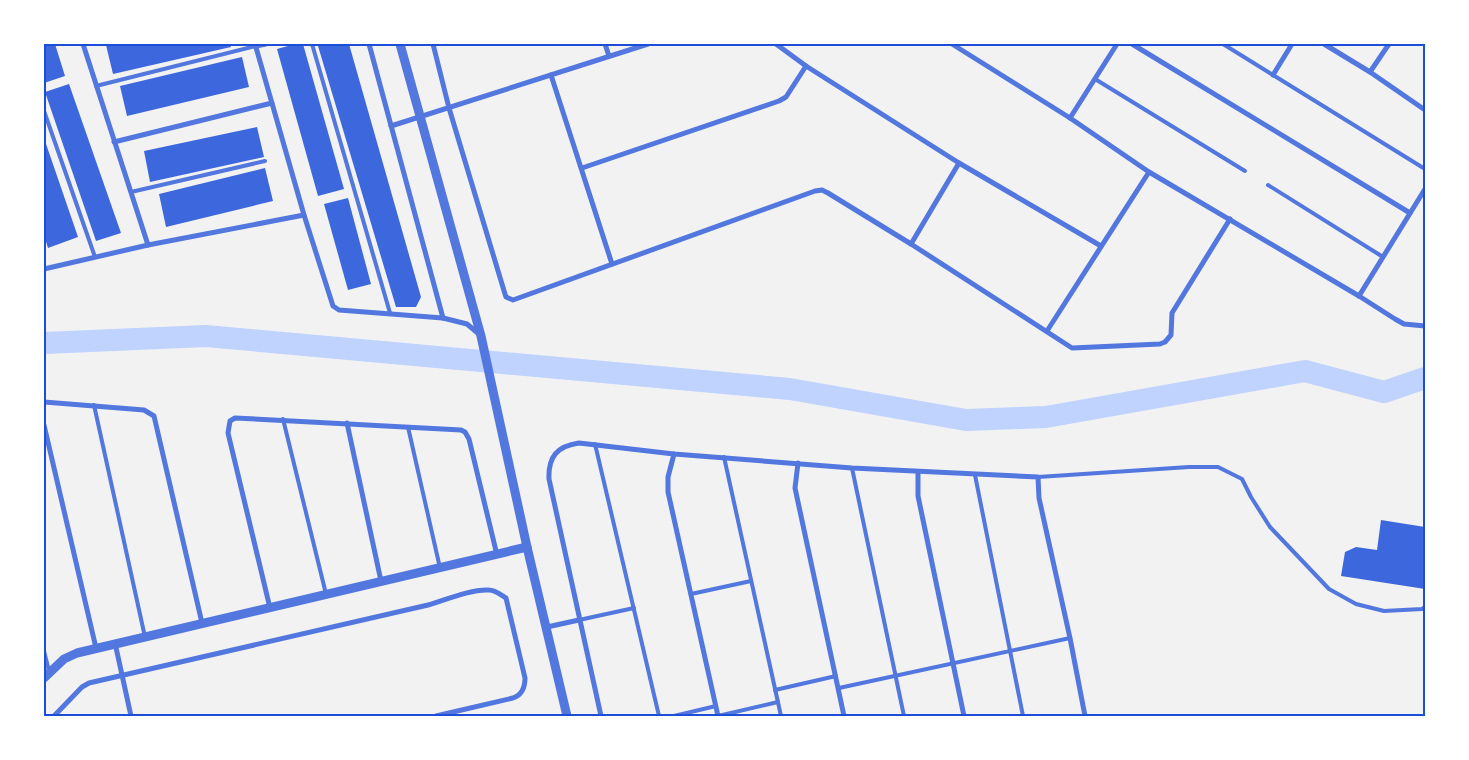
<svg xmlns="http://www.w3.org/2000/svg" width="1469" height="760" font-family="Helvetica,sans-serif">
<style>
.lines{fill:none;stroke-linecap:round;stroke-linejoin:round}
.river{stroke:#bfd3fe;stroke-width:22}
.building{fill:#3d67dc}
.service{stroke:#5277de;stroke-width:4}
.minor{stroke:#5277de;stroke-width:5}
.tertiary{stroke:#5277de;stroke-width:9}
.neatline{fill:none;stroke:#1d4ed8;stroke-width:2}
</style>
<rect width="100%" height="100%" fill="#f2f2f2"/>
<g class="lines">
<!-- river -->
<path class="river" d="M 44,343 L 206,336 L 790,389 L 966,420 L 1046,417 L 1305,371 L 1384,392 L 1425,378"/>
</g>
<!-- building -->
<g class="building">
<path d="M 44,44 L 55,44 L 65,76 L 44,83 Z"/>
<path d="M 110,44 L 230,44 L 231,47 L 113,74 L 106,45 Z"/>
<path d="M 295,44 L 303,44 L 344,189 L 318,196 L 277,49 Z"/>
<path d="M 319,44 L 349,44 L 421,297 L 416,307 L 396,307 L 318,46 Z"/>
<path d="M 242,57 L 249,87 L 127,116 L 120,86 Z"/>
<path d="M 69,84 L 121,233 L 96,241 L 45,92 Z"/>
<path d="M 257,127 L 264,157 L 150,182 L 144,151 Z"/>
<path d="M 44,138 L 78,237 L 48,248 L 44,235 Z"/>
<path d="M 265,168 L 273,201 L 166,227 L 159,194 Z"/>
<path d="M 348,198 L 371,284 L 348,290 L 324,204 Z"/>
<path d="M 1381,520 L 1425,527 L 1425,589 L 1341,576 L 1345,552 L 1356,547 L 1377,550 Z"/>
</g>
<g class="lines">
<!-- service -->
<g class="service">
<path d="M 312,44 L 390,313"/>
<path d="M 1223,44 L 1425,169"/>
<path d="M 1095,79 L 1245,171"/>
<path d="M 96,86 L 256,46"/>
<path d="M 44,111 L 95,257"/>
<path d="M 1268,185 L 1383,257"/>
<path d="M 131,192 L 265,161"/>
<path d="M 94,405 L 145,637"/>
<path d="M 283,419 L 326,594"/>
<path d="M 408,427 L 440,568"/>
<path d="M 595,444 L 659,716"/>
<path d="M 724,457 L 781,716"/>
<path d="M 852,468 L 904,716"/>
<path d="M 975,475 L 1023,716"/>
<path d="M 1038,477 L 1189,467 L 1218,467 L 1242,479 L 1251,497 L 1270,527 L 1329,589 L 1356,604 L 1384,611 L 1422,609 L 1425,607"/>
<path d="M 691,594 L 751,581"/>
<path d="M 579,620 L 634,608"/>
<path d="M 44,651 L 49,671"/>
<path d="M 839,688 L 1070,638"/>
<path d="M 775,690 L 836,676"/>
<path d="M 674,716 L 716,706"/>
<path d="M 718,716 L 778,702"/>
</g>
<!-- minor -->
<g class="minor">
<path d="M 83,44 L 148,245"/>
<path d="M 255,44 L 304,215 L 333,306 L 339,310 L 443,318 L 467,324 L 480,335"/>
<path d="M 369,44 L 443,318"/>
<path d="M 433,44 L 449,108 L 505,294 L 506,297 L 513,300 L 815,191 L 822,190 L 828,193 L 911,244 L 1072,348 L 1160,344 L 1165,342 L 1171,335 L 1172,313 L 1230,219"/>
<path d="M 605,44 L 609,56"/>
<path d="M 776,44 L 806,66 L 959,163 L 1101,246"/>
<path d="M 952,44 L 1070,118 L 1149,172 L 1359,296 L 1395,319 L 1404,324 L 1425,326"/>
<path d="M 1132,44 L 1410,213"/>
<path d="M 1324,44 L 1370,72 L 1425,110"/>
<path d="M 256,46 L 266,44"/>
<path d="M 1370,72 L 1389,44"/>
<path d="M 551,75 L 612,264"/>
<path d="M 1273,75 L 1292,44"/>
<path d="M 1070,118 L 1117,44"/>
<path d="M 391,126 L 648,44"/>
<path d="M 114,142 L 272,103"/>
<path d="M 582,168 L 779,101 L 786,97 L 806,66"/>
<path d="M 911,244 L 959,163"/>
<path d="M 44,269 L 148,245 L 304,215"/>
<path d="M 1359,296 L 1425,189"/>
<path d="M 1047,331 L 1149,172"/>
<path d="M 44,402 L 144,410 L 154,416 L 202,623"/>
<path d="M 347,423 L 381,581"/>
<path d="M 44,425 L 96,648"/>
<path d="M 674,454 L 668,477 L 668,492 L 718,716"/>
<path d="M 798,463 L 795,488 L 844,716"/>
<path d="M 918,472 L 918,496 L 964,716"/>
<path d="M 270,608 L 228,433 L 230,421 L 235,418 L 461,430 L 465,432 L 469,439 L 497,555"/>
<path d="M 547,627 L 579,620"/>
<path d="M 115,643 L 131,716"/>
<path d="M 54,716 L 82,687 L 89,683 L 428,605 C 445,600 471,589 489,590 C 495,590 501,595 506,598 L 525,678 C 525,688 522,695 513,698 L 436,716"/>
<path d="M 601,716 L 549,479 C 548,457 557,446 579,443 L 674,454 L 852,468 L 1038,477 L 1039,498 L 1070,638 L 1085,716"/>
</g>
<!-- tertiary -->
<g class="tertiary">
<path d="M 400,44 L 481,336 L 527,547 L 567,716"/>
<path d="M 44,678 L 64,659 L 77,653 L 527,547"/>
</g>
</g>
<!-- border -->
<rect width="1469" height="760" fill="none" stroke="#ffffff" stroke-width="90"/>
<rect x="45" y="45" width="1379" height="670" class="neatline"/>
</svg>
